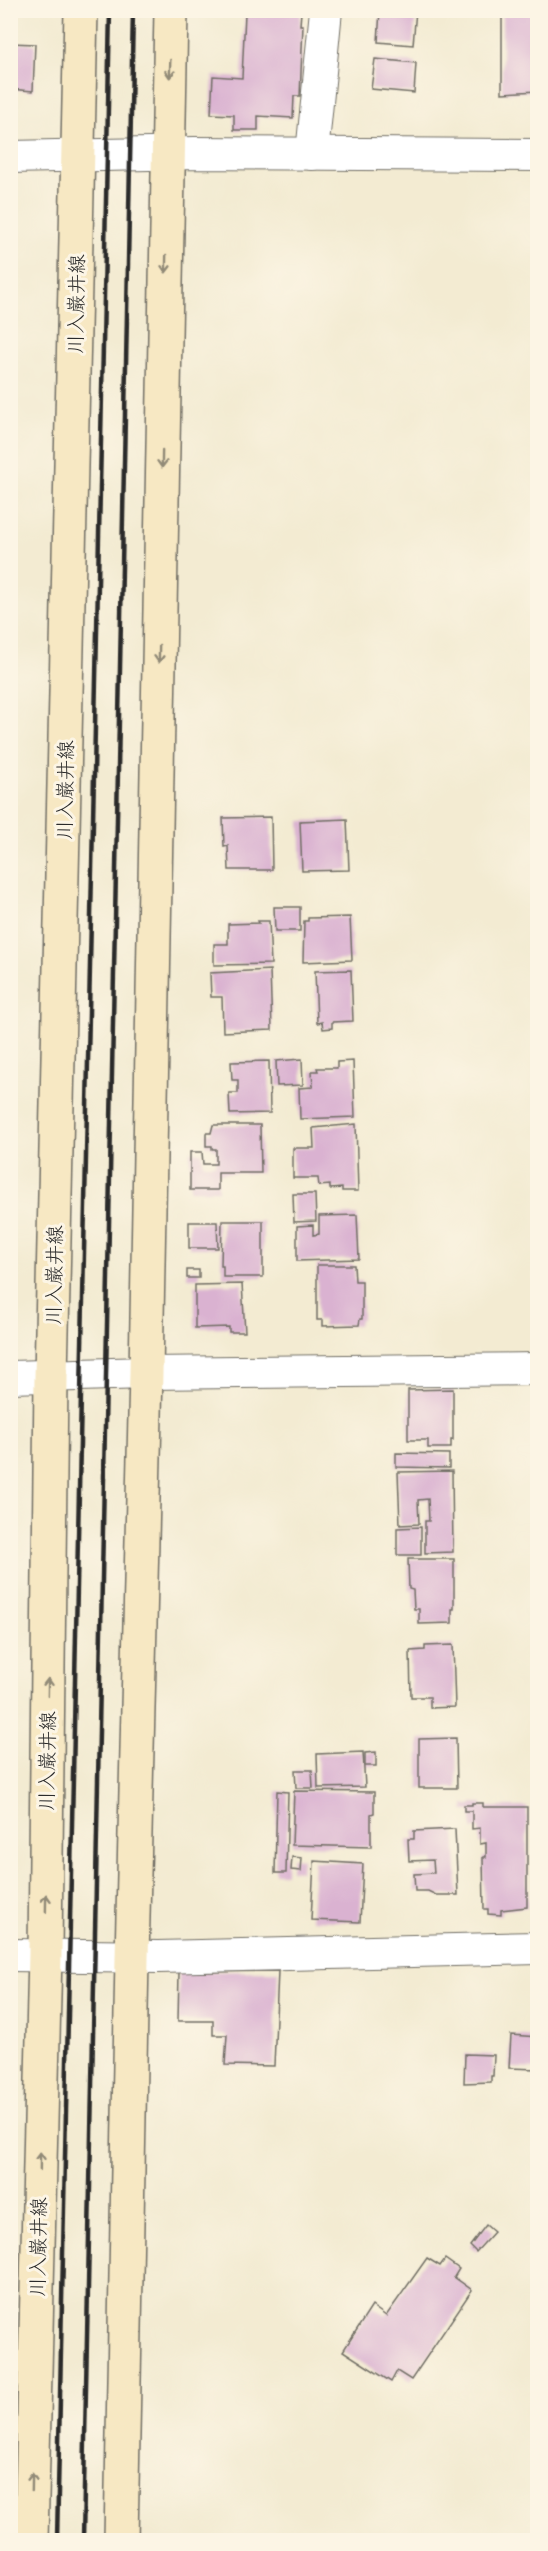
<svg xmlns="http://www.w3.org/2000/svg" width="548" height="2551" font-family="'Patrick Hand','Klee One',sans-serif">
<style>
.building{fill:#dab2d1}
.lines{fill:none;stroke-linecap:round;stroke-linejoin:round}
.street-casing{stroke:#716e65;stroke-width:34}
.secondary-casing{stroke:#716e65;stroke-width:36}
.street{stroke:#fff;stroke-width:32}
.secondary{stroke:#f7e8c3;stroke-width:33}
.rail{stroke:#2b2b2b;stroke-width:4.5}
.oneway{stroke:#918a77}
.labels{text-anchor:middle;stroke-width:6;stroke-linejoin:round;paint-order:stroke}
.street-label{font-size:20px;fill:#2b2b2b;stroke:#fcf5e5}
</style>
<rect width="100%" height="100%" fill="#fcf5e5"/>
<filter id="ink" filterUnits="userSpaceOnUse"><feTurbulence type="fractalNoise" baseFrequency=".0167" numOctaves="2"/><feDisplacementMap in="SourceGraphic" scale="12" xChannelSelector="R" yChannelSelector="G"/><feConvolveMatrix kernelMatrix="1 2 1 2 8 2 1 2 1" color-interpolation-filters="sRGB"/></filter>
<filter id="wash" filterUnits="userSpaceOnUse"><feTurbulence type="fractalNoise" baseFrequency=".008" numOctaves="4" result="noise"/><feDisplacementMap in="SourceGraphic" scale="24" xChannelSelector="R" yChannelSelector="G"/><feGaussianBlur stdDeviation="1.35" result="paint"/><feColorMatrix in="noise" values="0 0 0 0 0 0 0 0 0 0 0 0 0 0 0 0 0 1.4 0 .05"/><feComposite in="paint" operator="in"/></filter>
<g filter="url(#wash)">
<rect width="100%" height="100%" fill="#f3ebd2"/>
<g id="blocks">
<!-- building -->
<g class="building">
<path d="M 254,10 L 301,12 L 300,25 L 303,25 L 300,96 L 294,96 L 293,118 L 258,116 L 258,130 L 234,130 L 234,115 L 211,114 L 213,76 L 242,78 L 245,13 L 254,13 Z"/>
<path d="M 380,10 L 416,10 L 413,45 L 378,42 Z"/>
<path d="M 510,11 L 538,12 L 538,91 L 502,93 L 502,15 L 510,15 Z"/>
<path d="M 10,43 L 35,44 L 33,91 L 10,89 Z"/>
<path d="M 375,59 L 416,63 L 414,93 L 371,89 Z"/>
<path d="M 10,207 L 14,207 L 12,245 L 10,245 Z"/>
<path d="M 271,817 L 272,870 L 229,870 L 228,846 L 224,847 L 223,818 Z"/>
<path d="M 347,819 L 349,870 L 302,871 L 300,821 Z"/>
<path d="M 274,907 L 300,907 L 300,931 L 275,931 Z"/>
<path d="M 350,917 L 352,960 L 303,962 L 304,921 L 308,921 L 308,918 Z"/>
<path d="M 258,921 L 269,921 L 271,964 L 214,965 L 214,944 L 228,944 L 228,924 L 259,923 Z"/>
<path d="M 270,970 L 272,1030 L 223,1032 L 222,997 L 211,997 L 210,973 Z"/>
<path d="M 351,970 L 353,1021 L 332,1022 L 332,1028 L 323,1029 L 322,1022 L 317,1023 L 315,971 Z"/>
<path d="M 302,1059 L 303,1085 L 277,1086 L 276,1061 Z"/>
<path d="M 269,1061 L 270,1113 L 230,1114 L 229,1093 L 238,1093 L 238,1080 L 232,1080 L 231,1062 Z"/>
<path d="M 353,1061 L 355,1117 L 300,1119 L 299,1088 L 313,1087 L 312,1071 L 318,1071 L 317,1068 L 337,1068 L 337,1062 Z"/>
<path d="M 356,1124 L 358,1191 L 342,1191 L 342,1188 L 330,1189 L 330,1185 L 319,1186 L 318,1178 L 293,1178 L 293,1148 L 314,1148 L 313,1128 Z"/>
<path d="M 213,1125 L 260,1125 L 261,1173 L 218,1173 L 218,1190 L 190,1190 L 190,1152 L 202,1152 L 203,1164 L 216,1164 L 216,1149 L 212,1149 L 212,1146 L 206,1146 L 206,1133 L 211,1133 Z"/>
<path d="M 293,1194 L 315,1194 L 316,1221 L 294,1222 Z"/>
<path d="M 357,1215 L 359,1259 L 297,1261 L 297,1226 L 313,1225 L 313,1235 L 319,1234 L 319,1216 Z"/>
<path d="M 222,1221 L 263,1221 L 263,1277 L 223,1277 L 223,1266 L 221,1266 Z"/>
<path d="M 189,1222 L 217,1222 L 218,1248 L 189,1248 Z"/>
<path d="M 317,1265 L 354,1265 L 355,1281 L 362,1281 L 362,1319 L 360,1319 L 359,1325 L 323,1326 L 323,1320 L 317,1320 Z"/>
<rect x="187" y="1270" width="12" height="8"/>
<path d="M 242,1284 L 245,1332 L 229,1332 L 229,1327 L 195,1328 L 195,1285 Z"/>
<path d="M 453,1389 L 453,1440 L 451,1440 L 451,1448 L 428,1448 L 428,1440 L 408,1440 L 408,1390 Z"/>
<path d="M 396,1453 L 449,1454 L 449,1468 L 396,1467 Z"/>
<path d="M 452,1471 L 453,1552 L 425,1553 L 425,1521 L 429,1521 L 428,1499 L 418,1500 L 419,1524 L 400,1525 L 398,1472 Z"/>
<path d="M 421,1527 L 421,1555 L 397,1555 L 397,1528 Z"/>
<path d="M 408,1559 L 454,1559 L 454,1609 L 452,1609 L 452,1623 L 419,1624 L 419,1609 L 414,1609 L 413,1590 L 409,1589 Z"/>
<path d="M 453,1645 L 455,1707 L 430,1708 L 430,1697 L 411,1697 L 410,1651 L 425,1650 L 425,1646 Z"/>
<path d="M 456,1738 L 457,1788 L 419,1788 L 419,1739 Z"/>
<path d="M 363,1752 L 365,1787 L 318,1788 L 317,1754 Z"/>
<path d="M 376,1752 L 376,1766 L 365,1766 L 365,1753 Z"/>
<path d="M 295,1770 L 312,1770 L 313,1788 L 296,1788 Z"/>
<path d="M 277,1791 L 288,1792 L 286,1873 L 275,1873 Z"/>
<path d="M 294,1791 L 374,1792 L 374,1813 L 371,1814 L 371,1847 L 292,1845 Z"/>
<path d="M 472,1803 L 483,1803 L 483,1807 L 527,1807 L 527,1907 L 501,1910 L 501,1915 L 488,1914 L 488,1909 L 484,1909 L 483,1857 L 486,1857 L 486,1843 L 480,1844 L 480,1828 L 472,1829 L 472,1811 L 464,1811 L 464,1805 L 472,1805 Z"/>
<path d="M 455,1829 L 458,1895 L 436,1895 L 428,1891 L 415,1891 L 414,1874 L 434,1873 L 433,1860 L 409,1861 L 408,1839 L 414,1839 L 414,1831 Z"/>
<path d="M 292,1857 L 302,1858 L 301,1871 L 291,1870 Z"/>
<path d="M 314,1861 L 363,1864 L 360,1922 L 311,1920 Z"/>
<path d="M 278,1971 L 274,2066 L 225,2065 L 227,2035 L 213,2035 L 213,2021 L 178,2021 L 179,1972 Z"/>
<path d="M 511,2035 L 538,2037 L 537,2069 L 509,2068 Z"/>
<path d="M 465,2054 L 494,2055 L 493,2076 L 491,2076 L 491,2082 L 464,2083 Z"/>
<path d="M 486,2225 L 494,2232 L 476,2252 L 470,2246 Z"/>
<path d="M 427,2258 L 440,2266 L 445,2259 L 459,2269 L 454,2277 L 472,2290 L 411,2380 L 397,2371 L 391,2382 L 343,2351 L 372,2306 L 386,2316 Z"/>
</g>
</g>
</g>
<g filter="url(#ink)">
<use href="#blocks" fill-opacity="0" stroke="#716e65" stroke-width="1.5"/>
<g class="lines">
<defs>
<g id="street">
<path d="M 312,154 L 326,10"/>
<path d="M 10,157 L 195,153 L 538,155"/>
<path d="M 10,1377 L 146,1373 L 538,1369"/>
<path d="M 10,1955 L 158,1957 L 538,1948"/>
</g>
<g id="secondary">
<path d="M 31,2540 L 45,1954 L 51,1377 L 81,10"/>
<path d="M 121,2540 L 132,1958 L 146,1373 L 171,10"/>
</g>
</defs>
<!-- street casing -->
<use href="#street" class="street-casing"/>
<!-- secondary casing -->
<use href="#secondary" class="secondary-casing"/>
<!-- street -->
<use href="#street" class="street"/>
<!-- secondary -->
<use href="#secondary" class="secondary"/>
<!-- rail -->
<g class="rail">
<path d="M 57,2540 L 110,10"/>
<path d="M 83,2540 L 133,10"/>
</g>
</g>
<!-- one-way arrows -->
<defs><path id="oneway-shaft" d="M-6 0H5M1.5-3L5.5 0L1.5 3" fill="none" stroke-width="1.6" stroke-linecap="round" stroke-linejoin="round" transform="scale(1.5)"/></defs>
<g class="oneway">
<use href="#oneway-shaft" transform="translate(170 69) rotate(92)"/>
<use href="#oneway-shaft" transform="translate(166 264) rotate(91)"/>
<use href="#oneway-shaft" transform="translate(162 459) rotate(91)"/>
<use href="#oneway-shaft" transform="translate(159 654) rotate(91)"/>
<use href="#oneway-shaft" transform="translate(48 1687) rotate(-89)"/>
<use href="#oneway-shaft" transform="translate(46 1903) rotate(-89)"/>
<use href="#oneway-shaft" transform="translate(40 2161) rotate(-89)"/>
<use href="#oneway-shaft" transform="translate(32 2482) rotate(-89)"/>
</g>
</g>
<g class="labels">
<!-- street labels -->
<g class="street-label">
<text transform="translate(76 304) rotate(-89)" y="7">川入巌井線</text>
<text transform="translate(65 790) rotate(-89)" y="7">川入巌井線</text>
<text transform="translate(54 1275) rotate(-89)" y="7">川入巌井線</text>
<text transform="translate(47 1761) rotate(-89)" y="7">川入巌井線</text>
<text transform="translate(38 2247) rotate(-89)" y="7">川入巌井線</text>
</g>
</g>
<!-- margin -->
<rect width="548" height="2551" fill="none" stroke="#fcf5e5" stroke-width="36"/>
</svg>
